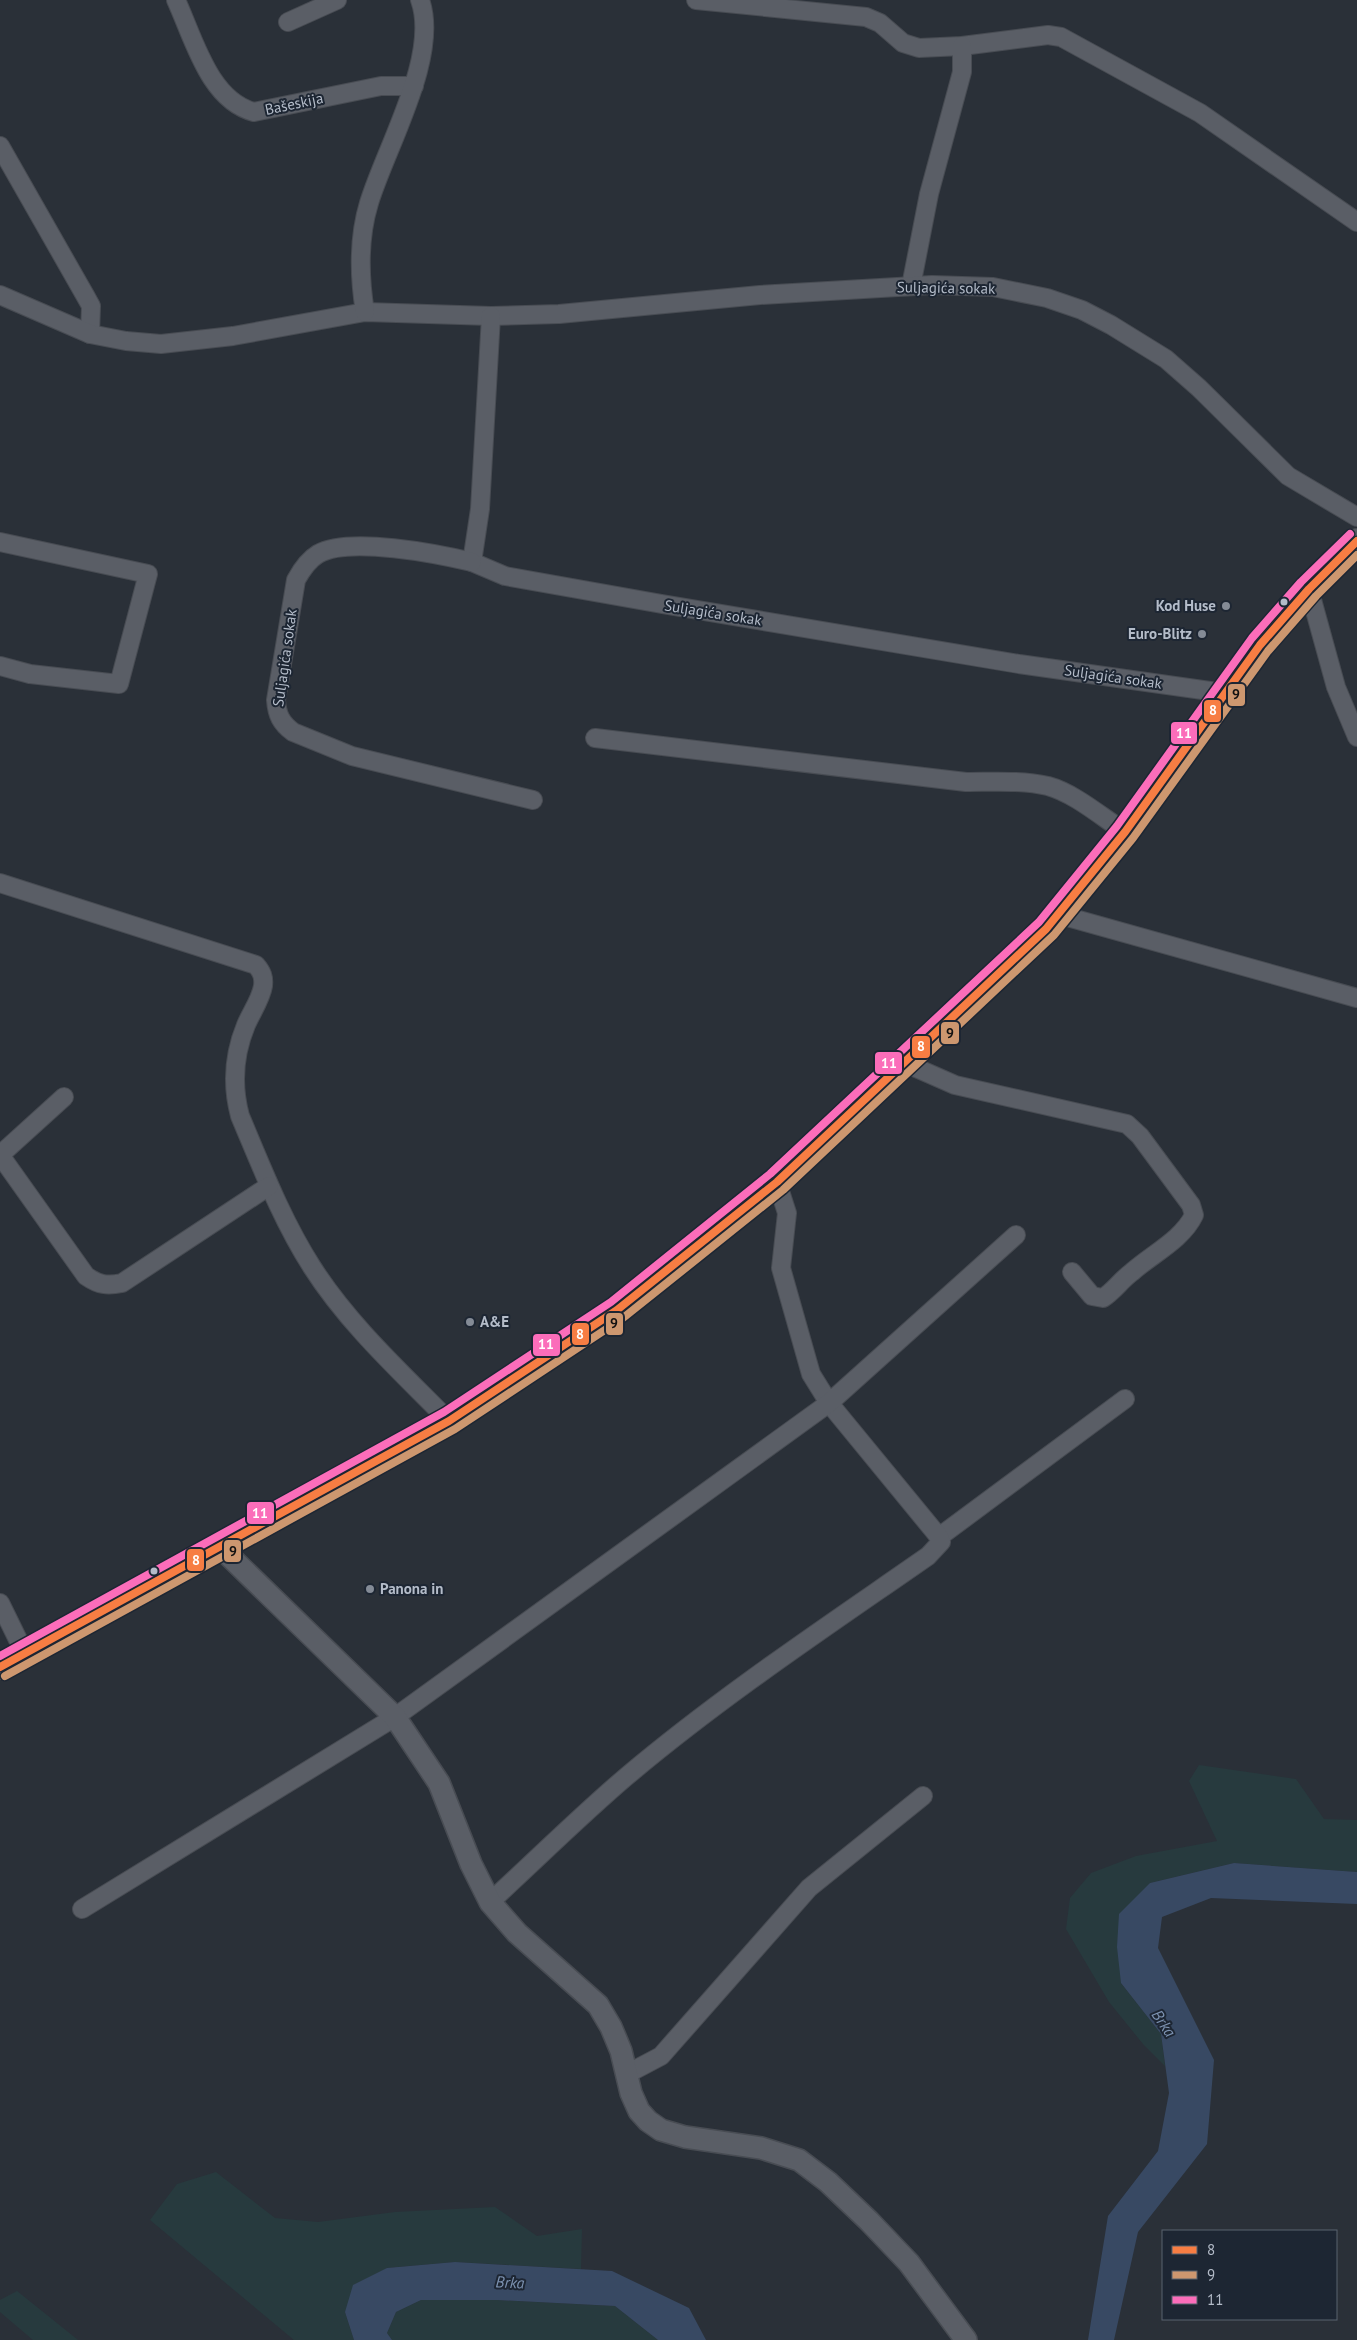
<svg xmlns="http://www.w3.org/2000/svg" width="1357" height="2340" font-family="'PT Sans',sans-serif">
<style>
.grass{fill:#273a3e}
.water{fill:#384963}
.lines{fill:none;stroke-linecap:round;stroke-linejoin:round}
.minor-casing{stroke:#484c53;stroke-width:20}
.tertiary-casing{stroke:#484c53;stroke-width:24}
.secondary-casing{stroke:#484c53;stroke-width:26}
.minor{stroke:#5a5e66;stroke-width:18}
.tertiary{stroke:#5a5e66;stroke-width:21}
.secondary{stroke:#595d64;stroke-width:24}
.bus-1-casing{stroke:#1d2633;stroke-width:11}
.bus-2-casing{stroke:#1d2633;stroke-width:11}
.bus-3-casing{stroke:#1d2633;stroke-width:11}
.bus-1{stroke:#f77d43;stroke-width:8}
.bus-2{stroke:#cd976f;stroke-width:8}
.bus-3{stroke:#fb6dba;stroke-width:8}
.bus-dot{fill:#b4bcc9;stroke:#1d2633;stroke-width:2}
.poi-dot{fill:#848b96;stroke:#1d2633;stroke-width:2}
.labels{text-anchor:middle;stroke-width:4;stroke-linejoin:round;paint-order:stroke}
.street-label{font-size:15px;fill:#b4bcc9;stroke:#1d2633}
.poi-label{font-size:15px;font-weight:bold;fill:#b4bcc9;stroke:#1d2633;text-anchor:end}
.water-label{font-size:16px;font-style:italic;fill:#7c92b1;stroke:#1d2633}
.line-badge{stroke:#1d2633;stroke-width:2}
.badge-label{font-size:14px;text-anchor:middle;font-weight:bold;fill:#fff}
.pale-badge-label{font-size:14px;text-anchor:middle;font-weight:bold;fill:#111}
</style>
<rect width="100%" height="100%" fill="#2a3038"/>
<!-- grass -->
<g class="grass">
<path d="M 1199,1765 L 1296,1779 L 1324,1819 L 1357,1820 L 1357,1872 L 1234,1863 L 1150,1883 L 1121,1983 L 1161,2034 L 1165,2066 L 1143,2044 L 1109,2002 L 1066,1929 L 1070,1898 L 1091,1873 L 1136,1856 L 1217,1841 L 1189,1781 Z"/>
<path d="M 216,2172 L 275,2218 L 318,2222 L 395,2212 L 495,2207 L 537,2236 L 582,2229 L 581,2269 L 455,2262 L 387,2268 L 345,2312 L 354,2340 L 294,2340 L 150,2220 L 177,2184 Z"/>
<path d="M 17,2291 L 78,2340 L 33,2340 L 0,2312 L 0,2300 Z"/>
<path d="M 421,2300 L 497,2300 L 615,2306 L 658,2340 L 392,2340 L 387,2333 L 396,2312 Z"/>
</g>
<!-- water -->
<g class="water">
<path d="M 1234,1863 L 1357,1872 L 1357,1904 L 1211,1898 L 1162,1917 L 1158,1948 L 1214,2060 L 1207,2144 L 1138,2232 L 1114,2340 L 1088,2340 L 1108,2216 L 1158,2151 L 1169,2093 L 1161,2034 L 1121,1983 L 1117,1947 L 1119,1914 L 1150,1883 Z"/>
<path d="M 455,2262 L 612,2271 L 689,2308 L 706,2340 L 658,2340 L 615,2306 L 497,2300 L 421,2300 L 396,2312 L 387,2333 L 392,2340 L 354,2340 L 345,2312 L 353,2285 L 387,2268 Z"/>
</g>
<g class="lines">
<defs>
<g id="minor">
<path d="M 176,0 C 194,39 209,100 254,112 L 381,86 L 414,86"/>
<path d="M 696,0 L 866,17 L 880,23 L 903,43 L 919,48 L 962,46 L 1048,35 L 1061,37 L 1200,113 L 1357,222"/>
<path d="M 288,22 L 337,0"/>
<path d="M 0,146 L 86,297 L 91,306 L 90,334"/>
<path d="M 911,286 L 929,194 L 962,72 L 962,46"/>
<path d="M 0,295 L 90,334 L 126,341 L 161,344 L 233,336 L 365,312 L 491,316 L 559,314 L 760,295 L 932,285 L 993,287 L 1047,298 L 1082,310 L 1111,325 L 1166,359 L 1199,388 L 1288,476 L 1357,517"/>
<path d="M 365,312 C 359,275 358,239 369,203 C 386,147 440,56 420,0"/>
<path d="M 491,316 L 480,509 L 472,562 L 505,576 L 662,604 L 1019,664 L 1224,693"/>
<path d="M 0,542 L 148,574 L 119,684 L 30,674 L 0,666"/>
<path d="M 472,562 C 438,554 349,536 318,554 C 308,560 302,569 296,580 L 276,700 C 277,715 281,723 293,732 L 352,756 L 533,800"/>
<path d="M 1309,589 L 1336,687 L 1357,737"/>
<path d="M 595,738 L 966,782 C 993,782 1022,780 1048,786 C 1074,793 1102,817 1125,832"/>
<path d="M 0,883 L 256,965 C 262,972 264,977 263,986 C 261,999 251,1013 246,1025 C 234,1054 232,1086 240,1116 C 262,1168 282,1220 312,1267 C 349,1325 402,1373 449,1421"/>
<path d="M 1057,914 L 1357,998"/>
<path d="M 905,1063 L 955,1085 L 1127,1124 L 1140,1136 L 1191,1205 L 1194,1215 C 1182,1240 1152,1254 1132,1272 C 1121,1280 1114,1291 1103,1298 L 1092,1296 L 1072,1272"/>
<path d="M 64,1097 L 0,1155 L 86,1276 C 99,1285 107,1286 122,1283 L 269,1186"/>
<path d="M 939,1537 L 1125,1399"/>
<path d="M 0,1603 L 25,1654"/>
<path d="M 490,1902 C 536,1860 580,1816 627,1776 C 722,1696 826,1627 928,1556 L 941,1542 L 939,1537 L 829,1403 L 811,1374 L 781,1268 L 787,1213 L 777,1182"/>
<path d="M 82,1909 L 395,1717 L 829,1403 L 1016,1235"/>
<path d="M 627,2074 L 661,2056 L 809,1888 L 923,1796"/>
</g>
<path id="tertiary" d="M 220,1547 L 395,1717 L 439,1783 L 471,1864 L 490,1902 L 517,1933 L 598,2005 L 611,2027 L 621,2051 L 631,2093 L 639,2111 L 648,2121 L 661,2130 L 685,2137 L 761,2148 L 799,2160 L 828,2182 L 869,2221 L 909,2263 L 966,2340"/>
<path id="secondary" d="M 0,1667 L 449,1421 L 617,1310 L 777,1182 L 1046,929 L 1125,832 L 1260,645 L 1309,589 L 1357,541"/>
</defs>
<!-- minor casing -->
<use href="#minor" class="minor-casing"/>
<!-- tertiary casing -->
<use href="#tertiary" class="tertiary-casing"/>
<!-- secondary casing -->
<use href="#secondary" class="secondary-casing"/>
<!-- minor -->
<use href="#minor" class="minor"/>
<!-- tertiary -->
<use href="#tertiary" class="tertiary"/>
<!-- secondary -->
<use href="#secondary" class="secondary"/>
<defs>
<path id="bus-1" d="M 0,1667 L 449,1421 L 617,1310 L 777,1182 L 1046,929 L 1125,832 L 1260,645 L 1309,589 L 1357,541"/>
<path id="bus-2" d="M 5,1676 L 455,1429 L 623,1318 L 783,1190 L 1054,935 L 1133,838 L 1268,651 L 1316,596 L 1357,555"/>
<path id="bus-3" d="M 0,1656 L 444,1412 L 611,1302 L 770,1174 L 1039,922 L 1117,826 L 1252,638 L 1301,582 L 1350,534"/>
</defs>
<!-- bus-1 casing -->
<use href="#bus-1" class="bus-1-casing"/>
<!-- bus-2 casing -->
<use href="#bus-2" class="bus-2-casing"/>
<!-- bus-3 casing -->
<use href="#bus-3" class="bus-3-casing"/>
<!-- bus-1 -->
<use href="#bus-1" class="bus-1"/>
<!-- bus-2 -->
<use href="#bus-2" class="bus-2"/>
<!-- bus-3 -->
<use href="#bus-3" class="bus-3"/>
</g>
<!-- markers -->
<g class="bus-dot">
<circle cx="1284" cy="602" r="4.5"/>
<circle cx="154" cy="1571" r="4.5"/>
</g>
<g class="poi-dot">
<circle cx="1226" cy="606" r="5"/>
<circle cx="1202" cy="634" r="5"/>
<circle cx="470" cy="1322" r="5"/>
<circle cx="370" cy="1589" r="5"/>
</g>
<g class="labels">
<!-- street labels -->
<g class="street-label">
<text transform="translate(294 104) rotate(-12)" y="5">Bašeskija</text>
<text transform="translate(946 288) rotate(1)" y="5">Suljagića sokak</text>
<text transform="translate(713 613) rotate(9)" y="5">Suljagića sokak</text>
<text transform="translate(285 658) rotate(-82)" y="5">Suljagića sokak</text>
<text transform="translate(1113 677) rotate(8)" y="5">Suljagića sokak</text>
</g>
<!-- poi labels -->
<g class="poi-label">
<text x="1216" y="611">Kod Huse</text>
<text x="1192" y="639">Euro-Blitz</text>
<text x="480" y="1327" text-anchor="start">A&amp;E</text>
<text x="380" y="1594" text-anchor="start">Panona in</text>
</g>
<!-- water labels -->
<g class="water-label">
<text transform="translate(1164 2023) rotate(56)" y="6">Brka</text>
<text transform="translate(510 2282) rotate(3)" y="6">Brka</text>
</g>
</g>
<g class="line-badge">
<rect x="1227" y="683" width="19" height="24" rx="5" fill="#cd976f"/>
<rect x="1203" y="699" width="19" height="24" rx="5" fill="#f77d43"/>
<rect x="1170" y="721" width="28" height="24" rx="5" fill="#fb6dba"/>
<rect x="940" y="1021" width="20" height="24" rx="5" fill="#cd976f"/>
<rect x="911" y="1035" width="20" height="24" rx="5" fill="#f77d43"/>
<rect x="874" y="1051" width="29" height="24" rx="5" fill="#fb6dba"/>
<rect x="605" y="1312" width="19" height="24" rx="5" fill="#cd976f"/>
<rect x="571" y="1322" width="19" height="24" rx="5" fill="#f77d43"/>
<rect x="532" y="1333" width="29" height="24" rx="5" fill="#fb6dba"/>
<rect x="246" y="1501" width="29" height="24" rx="5" fill="#fb6dba"/>
<rect x="223" y="1539" width="19" height="24" rx="5" fill="#cd976f"/>
<rect x="186" y="1548" width="19" height="24" rx="5" fill="#f77d43"/>
</g>
<g class="badge-label">
<text x="1213" y="715">8</text>
<text x="1184" y="738">11</text>
<text x="921" y="1051">8</text>
<text x="889" y="1068">11</text>
<text x="580" y="1339">8</text>
<text x="546" y="1349">11</text>
<text x="260" y="1518">11</text>
<text x="196" y="1565">8</text>
</g>
<g class="pale-badge-label">
<text x="1236" y="699">9</text>
<text x="950" y="1038">9</text>
<text x="614" y="1328">9</text>
<text x="233" y="1556">9</text>
</g>
<!-- legend -->
<rect x="1162" y="2230" width="175" height="90" fill="#1d2633" stroke="#59626f"/>
<rect x="1172" y="2246" width="25" height="8" fill="#f77d43" stroke="#59626f"/>
<text x="1207" y="2255" font-size="15" fill="#b4bcc9">8</text>
<rect x="1172" y="2271" width="25" height="8" fill="#cd976f" stroke="#59626f"/>
<text x="1207" y="2280" font-size="15" fill="#b4bcc9">9</text>
<rect x="1172" y="2296" width="25" height="8" fill="#fb6dba" stroke="#59626f"/>
<text x="1207" y="2305" font-size="15" fill="#b4bcc9">11</text>
</svg>
